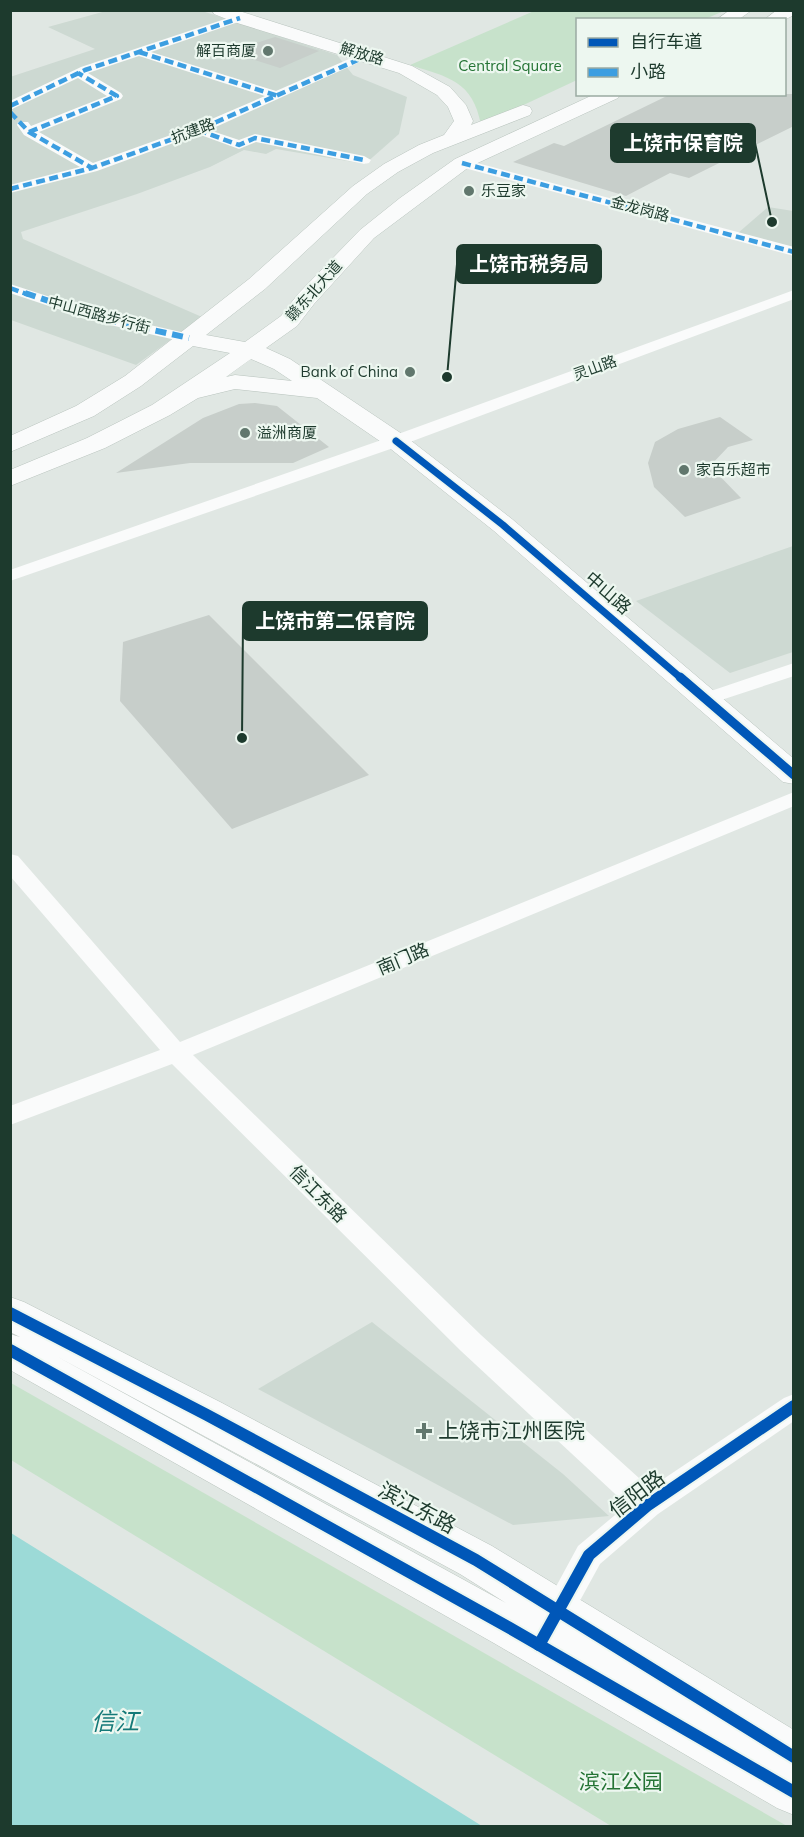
<svg xmlns="http://www.w3.org/2000/svg" width="804" height="1837" font-family="Mulish,'Noto Sans SC',sans-serif">
<style>
.built{fill:#cdd9d2}
.green{fill:#c7e2cb}
.water{fill:#9cdad7}
.building{fill:#c7ceca}
.lines{fill:none;stroke-linecap:round;stroke-linejoin:round}
.secondary-casing{stroke:#b9c4be;stroke-width:1}
.street{fill:#fafbfb;fill-rule:evenodd}
.secondary{fill:#fafbfb;fill-rule:evenodd}
.quiet-far1{stroke:#3c9ee1;stroke-width:4.5;stroke-dasharray:9 4.5;stroke-linecap:butt}
.quiet{stroke:#3c9ee1;stroke-width:6;stroke-dasharray:11 6;stroke-linecap:butt}
.cycleway-far2-casing{stroke:#edf7f0;stroke-width:10}
.cycleway-far1-casing{stroke:#edf7f0;stroke-width:13}
.cycleway-casing{stroke:#edf7f0;stroke-width:16}
.cycleway-far2{stroke:#0057b8;stroke-width:7}
.cycleway-far1{stroke:#0057b8;stroke-width:9}
.cycleway{stroke:#0057b8;stroke-width:12}
.poi-dot{fill:#61776d;stroke:#edf7f0;stroke-width:2}
.labels{text-anchor:middle;stroke-width:4.5;stroke-linejoin:round;paint-order:stroke}
.far-poi-label{font-size:15px;fill:#1d3a2d;stroke:#edf7f0;text-anchor:start}
.far-street-label{font-size:15px;fill:#1d3a2d;stroke:#edf7f0}
.far-park-label{font-size:15px;fill:#257435;stroke:#edf7f0}
.street-label{font-size:18px;fill:#1d3a2d;stroke:#edf7f0}
.near-poi-label{font-size:21px;fill:#1d3a2d;stroke:#edf7f0;text-anchor:start}
.near-street-label{font-size:21px;fill:#1d3a2d;stroke:#edf7f0}
.near-park-label{font-size:21px;fill:#257435;stroke:#edf7f0}
.near-water-label{font-size:24px;font-style:italic;fill:#147978;stroke:#edf7f0}
.leader{fill:none;stroke:#1d3a2d;stroke-width:2}
.callout-dot{fill:#1d3a2d;stroke:#edf7f0;stroke-width:2}
.callout{fill:#1d3a2d;stroke:#1d3a2d;stroke-width:2}
.callout-label{font-size:20px;text-anchor:middle;font-weight:bold;fill:#fff}
</style>
<rect width="100%" height="100%" fill="#e0e7e3"/>
<!-- built -->
<g class="built">
<path d="M 199,10 L 337,55 L 353,75 L 407,97 L 399,134 L 365,164 L 276,149 L 266,154 L 244,150 L 210,167 L 137,194 L 21,232 L 23,239 L 202,317 L 136,365 L 11,320 L 10,77 L 95,49 L 48,27 L 106,11 Z"/>
<path d="M 768,207 L 793,211 L 793,248 L 738,233 Z"/>
<path d="M 793,546 L 793,652 L 730,673 L 636,601 Z"/>
<path d="M 372,1322 L 563,1474 L 609,1516 L 513,1525 L 258,1389 Z"/>
</g>
<!-- green -->
<g class="green">
<path d="M 534,11 L 724,11 L 705,19 L 578,20 L 577,80 L 481,125 C 473,81 448,77 410,65 Z"/>
<path d="M 11,1383 L 787,1826 L 611,1826 L 11,1460 Z"/>
</g>
<!-- water -->
<path class="water" d="M 11,1533 L 482,1826 L 11,1826 Z"/>
<!-- building -->
<g class="building">
<path d="M 275,37 L 319,51 L 280,68 L 229,52 Z"/>
<path d="M 671,94 L 794,94 L 794,126 L 689,178 L 670,173 L 626,196 L 513,162 L 554,143 L 564,146 Z"/>
<path d="M 255,403 L 277,406 L 329,447 L 293,463 L 190,463 L 116,473 L 203,418 L 239,404 Z"/>
<path d="M 720,417 L 753,440 L 728,447 L 710,466 L 741,498 L 685,517 L 654,487 L 648,463 L 655,442 L 678,429 Z"/>
<path d="M 209,615 L 369,775 L 232,829 L 120,701 L 123,642 Z"/>
</g>
<g class="lines">
<defs>
<g id="secondary">
<path d="M 212,10 L 236,10 L 412,66 L 450,87 L 466,105 L 473,121 L 471,125 L 523,105 L 530,107 L 532,111 L 530,115 L 433,153 L 398,172 L 367,194 L 265,289 L 206,335 L 245,342 L 281,316 L 298,294 L 360,230 L 400,198 L 455,159 L 595,94 L 620,94 L 618,98 L 469,167 L 374,238 L 314,304 L 297,326 L 266,348 L 290,359 L 405,436 L 512,519 L 794,759 L 794,784 L 783,782 L 494,531 L 387,446 L 317,398 L 235,389 L 198,398 L 170,415 L 105,448 L 10,486 L 10,470 L 87,438 L 152,405 L 230,353 L 193,346 L 141,386 L 94,416 L 10,452 L 10,436 L 76,406 L 125,376 L 249,279 L 353,186 L 384,164 L 419,145 L 444,135 L 454,121 L 448,107 L 437,95 L 399,73 L 234,22 L 214,14 ZM 251,359 L 274,369 L 292,381 L 235,375 L 226,377 Z"/>
<path d="M 730,10 L 752,10 L 738,20 L 716,20 Z"/>
<path d="M 777,10 L 794,10 L 794,15 L 784,20 L 764,20 Z"/>
<path d="M 10,1297 L 24,1302 L 222,1403 L 492,1546 L 794,1730 L 794,1815 L 777,1808 L 492,1642 L 10,1370 L 10,1334 L 20,1337 L 10,1332 ZM 56,1356 L 460,1574 L 506,1603 Z"/>
</g>
</defs>
<!-- secondary casing -->
<use href="#secondary" class="secondary-casing"/>
<!-- street -->
<g class="street">
<path d="M 240,14 L 244,16 L 244,20 L 151,52 L 276,91 L 365,52 L 369,51 L 375,55 L 209,130 L 239,140 L 255,134 L 364,156 L 371,160 L 369,163 L 364,164 L 256,142 L 239,149 L 198,134 L 97,171 L 10,193 L 10,185 L 80,167 L 24,135 L 17,125 L 18,122 L 28,122 L 31,126 L 107,96 L 78,78 L 10,110 L 10,101 L 81,67 ZM 139,56 L 265,96 L 193,127 L 93,163 L 39,132 L 121,99 L 123,96 L 121,93 L 88,73 Z"/>
<path d="M 462,159 L 794,247 L 794,256 L 457,166 L 455,163 L 457,160 Z"/>
<path d="M 10,284 L 106,315 L 194,335 L 197,338 L 189,343 L 97,322 L 10,293 Z"/>
<path d="M 794,290 L 794,299 L 402,445 L 10,581 L 10,570 L 390,437 Z"/>
<path d="M 794,663 L 794,676 L 706,705 L 699,703 L 696,699 L 699,695 Z"/>
<path d="M 794,792 L 794,806 L 193,1055 L 481,1335 L 650,1488 L 784,1398 L 794,1394 L 794,1421 L 658,1514 L 600,1564 L 565,1628 L 554,1632 L 543,1628 L 539,1618 L 578,1546 L 627,1505 L 461,1351 L 172,1064 L 10,1125 L 10,1106 L 160,1050 L 10,876 L 10,854 L 18,856 L 180,1042 Z"/>
</g>
<!-- secondary -->
<use href="#secondary" class="secondary"/>
<!-- quiet-far1 -->
<g class="quiet-far1">
<path d="M 139,52 L 278,96"/>
<path d="M 10,106 L 85,70 L 240,18"/>
<path d="M 10,112 L 29,132 L 92,168"/>
<path d="M 198,130 L 239,145 L 255,138 L 364,160"/>
<path d="M 29,132 L 117,96 L 78,73"/>
<path d="M 462,163 L 794,252"/>
<path d="M 10,189 L 92,168 L 198,130 L 369,55"/>
<path d="M 10,288 L 29,295"/>
</g>
<!-- quiet -->
<path class="quiet" d="M 25,293 L 102,319 L 189,338"/>
<defs>
<path id="cycleway-far2" d="M 396,441 L 503,525 L 682,679"/>
<path id="cycleway-far1" d="M 680,677 L 794,775"/>
<g id="cycleway">
<path d="M 10,1313 L 207,1415 L 476,1560 L 794,1757"/>
<path d="M 10,1350 L 508,1627 L 794,1792"/>
<path d="M 539,1645 L 589,1555 L 648,1505 L 794,1406"/>
</g>
</defs>
<!-- cycleway-far2 casing -->
<use href="#cycleway-far2" class="cycleway-far2-casing"/>
<!-- cycleway-far1 casing -->
<use href="#cycleway-far1" class="cycleway-far1-casing"/>
<!-- cycleway casing -->
<use href="#cycleway" class="cycleway-casing"/>
<!-- cycleway-far2 -->
<use href="#cycleway-far2" class="cycleway-far2"/>
<!-- cycleway-far1 -->
<use href="#cycleway-far1" class="cycleway-far1"/>
<!-- cycleway -->
<use href="#cycleway" class="cycleway"/>
</g>
<!-- markers -->
<g class="poi-dot">
<circle cx="268" cy="51" r="6"/>
<circle cx="469" cy="191" r="6"/>
<circle cx="410" cy="372" r="6"/>
<circle cx="245" cy="433" r="6"/>
<circle cx="684" cy="470" r="6"/>
<path d="M421 1422h6v6h6v6h-6v6h-6v-6h-6v-6h6z"/>
</g>
<g class="labels">
<!-- far-poi labels -->
<g class="far-poi-label">
<text x="256" y="56" text-anchor="end">解百商厦</text>
<text x="481" y="196">乐豆家</text>
<text x="398" y="377" text-anchor="end">Bank of China</text>
<text x="257" y="438">溢洲商厦</text>
<text x="696" y="475">家百乐超市</text>
</g>
<!-- far-street labels -->
<g class="far-street-label">
<text transform="translate(362 54) rotate(16)" y="5">解放路</text>
<text transform="translate(193 131) rotate(-21)" y="5">抗建路</text>
<text transform="translate(640 209) rotate(15)" y="5">金龙岗路</text>
<text transform="translate(314 291) rotate(-48)" y="5">赣东北大道</text>
<text transform="translate(99 315) rotate(15)" y="5">中山西路步行街</text>
<text transform="translate(595 368) rotate(-20)" y="5">灵山路</text>
</g>
<!-- far-park labels -->
<g class="far-park-label">
<text x="510" y="71">Central Square</text>
</g>
<!-- street labels -->
<g class="street-label">
<text transform="translate(608 593) rotate(41)" y="6">中山路</text>
<text transform="translate(403 959) rotate(-23)" y="6">南门路</text>
<text transform="translate(318 1194) rotate(45)" y="6">信江东路</text>
</g>
<!-- near-poi labels -->
<g class="near-poi-label">
<text x="438" y="1438">上饶市江州医院</text>
</g>
<!-- near-street labels -->
<g class="near-street-label">
<text transform="translate(637 1494) rotate(-37)" y="7">信阳路</text>
<text transform="translate(417 1508) rotate(28)" y="7">滨江东路</text>
</g>
<!-- near-park labels -->
<g class="near-park-label">
<text x="621" y="1789">滨江公园</text>
</g>
<!-- near-water labels -->
<g class="near-water-label">
<text x="115" y="1730">信江</text>
</g>
</g>
<!-- callouts -->
<path class="leader" d="M772 222L755 143M447 377L457 264M242 738L243 621"/>
<g class="callout-dot">
<circle cx="772" cy="222" r="6"/>
<circle cx="447" cy="377" r="6"/>
<circle cx="242" cy="738" r="6"/>
</g>
<g class="callout">
<rect x="611" y="124" width="144" height="38" rx="6"/>
<rect x="457" y="245" width="144" height="38" rx="6"/>
<rect x="243" y="602" width="184" height="38" rx="6"/>
</g>
<g class="callout-label">
<text x="683" y="150">上饶市保育院</text>
<text x="529" y="271">上饶市税务局</text>
<text x="335" y="628">上饶市第二保育院</text>
</g>
<!-- border -->
<rect width="804" height="1837" fill="none" stroke="#1d3a2d" stroke-width="24"/>
<!-- legend -->
<rect x="576" y="18" width="210" height="78" fill="#edf7f0" stroke="#9aaba2" stroke-width="1.5"/>
<rect x="588" y="38" width="30" height="9" fill="#0057b8" stroke="#9aaba2" stroke-width="1.5"/>
<text x="630" y="48" font-size="18" fill="#1d3a2d">自行车道</text>
<rect x="588" y="68" width="30" height="9" fill="#3c9ee1" stroke="#9aaba2" stroke-width="1.5"/>
<text x="630" y="78" font-size="18" fill="#1d3a2d">小路</text>
</svg>
